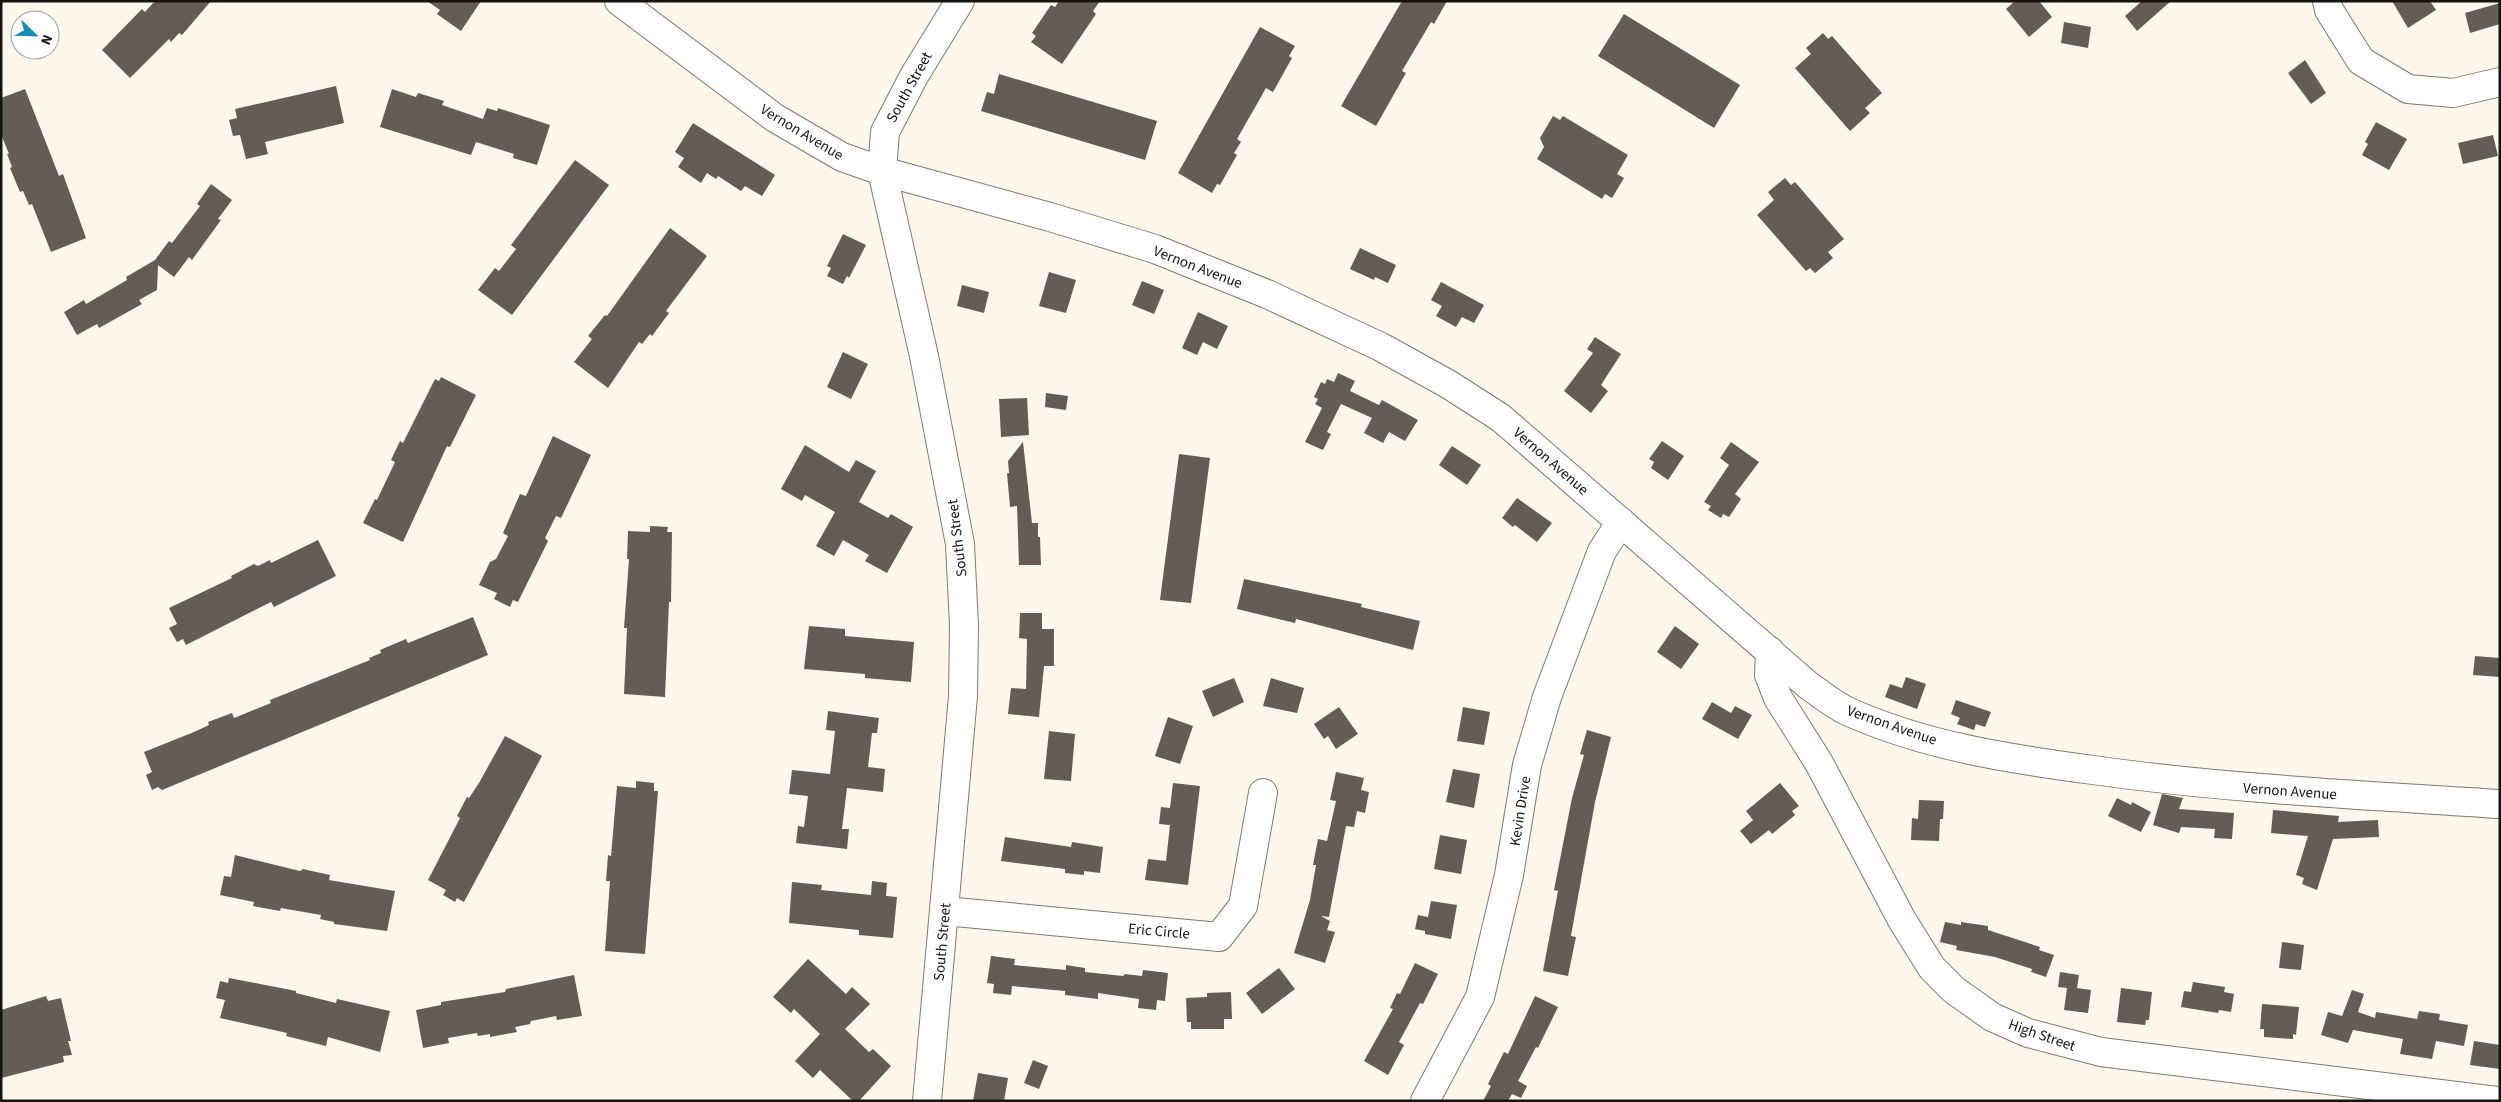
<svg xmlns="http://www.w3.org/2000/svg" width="2501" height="1102" font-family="'Source Sans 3',sans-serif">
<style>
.building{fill:#645d55}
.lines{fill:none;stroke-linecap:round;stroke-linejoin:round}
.minor-casing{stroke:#7f7970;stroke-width:30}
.minor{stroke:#fff;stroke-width:28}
.labels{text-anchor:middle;stroke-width:5;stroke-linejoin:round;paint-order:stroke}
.street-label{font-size:15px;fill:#161411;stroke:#fff}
</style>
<rect width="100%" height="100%" fill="#fef7ed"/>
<!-- building -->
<g class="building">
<path d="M 159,1 L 211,1 L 182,35 L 179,33 L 171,42 L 169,39 L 130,78 L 102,50 L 142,9 L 145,12 L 153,3 Z"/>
<path d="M 427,1 L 481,1 L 461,31 L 437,14 L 440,10 Z"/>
<path d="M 1059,1 L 1100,1 L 1093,11 L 1096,14 L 1062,64 L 1031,42 L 1036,36 L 1032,33 L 1051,5 L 1055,7 Z"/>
<path d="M 1402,1 L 1447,1 L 1434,24 L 1431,22 L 1402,71 L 1406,73 L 1376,126 L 1341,106 Z"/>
<path d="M 2015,1 L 2039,1 L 2052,17 L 2029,37 L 2006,9 Z"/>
<path d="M 2142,1 L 2171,1 L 2137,31 L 2125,16 Z"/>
<path d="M 2392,1 L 2430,1 L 2436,10 L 2408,28 Z"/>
<path d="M 2500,3 L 2500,24 L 2470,33 L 2465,13 Z"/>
<path d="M 1624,14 L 1740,85 L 1714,128 L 1598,56 Z"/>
<path d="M 2064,22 L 2091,27 L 2088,48 L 2061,43 Z"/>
<path d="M 1260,27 L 1295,46 L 1289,56 L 1292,58 L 1273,92 L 1266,88 L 1237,139 L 1241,142 L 1234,153 L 1237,155 L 1220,185 L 1217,184 L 1212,193 L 1178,173 Z"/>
<path d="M 1823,33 L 1828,39 L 1832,36 L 1882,93 L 1865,108 L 1870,113 L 1850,131 L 1795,68 L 1811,54 L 1806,48 Z"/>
<path d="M 2305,60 L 2326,93 L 2311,104 L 2288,73 Z"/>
<path d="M 999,74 L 1157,121 L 1145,160 L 981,111 L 987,92 L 994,94 Z"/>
<path d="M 336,86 L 344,123 L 265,142 L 268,154 L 246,159 L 240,135 L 233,136 L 229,120 L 237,118 L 235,109 Z"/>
<path d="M 25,89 L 59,176 L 63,174 L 86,238 L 51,252 L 32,204 L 29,205 L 23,191 L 20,192 L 10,168 L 12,167 L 7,154 L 9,154 L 1,134 L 1,98 Z"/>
<path d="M 392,89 L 416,97 L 418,93 L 444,101 L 442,105 L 483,119 L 487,108 L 497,111 L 498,108 L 550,125 L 537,165 L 513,158 L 514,154 L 476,142 L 471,155 L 380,127 Z"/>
<path d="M 1553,116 L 1560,120 L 1563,116 L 1628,155 L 1617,174 L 1624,178 L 1612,198 L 1605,194 L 1602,199 L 1537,159 L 1544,147 L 1540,138 Z"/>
<path d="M 2376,122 L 2407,139 L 2389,170 L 2362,155 L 2368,144 L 2365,142 Z"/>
<path d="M 693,123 L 775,175 L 762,196 L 745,186 L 741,191 L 718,176 L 716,179 L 707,173 L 701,183 L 678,167 L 684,158 L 675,152 Z"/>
<path d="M 2493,135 L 2498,156 L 2463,164 L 2458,143 Z"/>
<path d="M 575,160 L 609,185 L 512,315 L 478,290 L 495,268 L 499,271 L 516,249 L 511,245 Z"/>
<path d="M 1785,178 L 1791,185 L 1795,182 L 1844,239 L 1828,252 L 1833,258 L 1815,273 L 1810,268 L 1806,271 L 1757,215 L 1774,200 L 1768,192 Z"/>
<path d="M 211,184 L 232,200 L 218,219 L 221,220 L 192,260 L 189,257 L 174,277 L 158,265 L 157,290 L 139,300 L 142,304 L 99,328 L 97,324 L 77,335 L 64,312 L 84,300 L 86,304 L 127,280 L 126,277 L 155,260 L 169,241 L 172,243 L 200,206 L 197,204 Z"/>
<path d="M 670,228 L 707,256 L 666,311 L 669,313 L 652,336 L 650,334 L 642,344 L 639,342 L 608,388 L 574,362 L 592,339 L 588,336 L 605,315 L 607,316 Z"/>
<path d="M 843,234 L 866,245 L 849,278 L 847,276 L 843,284 L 827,276 L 831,268 L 827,266 Z"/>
<path d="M 1360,248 L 1396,265 L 1388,283 L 1375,277 L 1374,280 L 1350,269 Z"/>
<path d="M 1049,272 L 1076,280 L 1066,313 L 1039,306 Z"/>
<path d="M 1142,281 L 1164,290 L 1154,314 L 1132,305 Z"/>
<path d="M 1441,282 L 1484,305 L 1474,323 L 1462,317 L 1456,327 L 1436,316 L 1442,306 L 1431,300 Z"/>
<path d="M 962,285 L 989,292 L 984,313 L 957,306 Z"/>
<path d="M 1198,312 L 1228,326 L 1217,349 L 1203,342 L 1197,355 L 1182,348 Z"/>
<path d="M 1595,337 L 1621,354 L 1601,385 L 1608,391 L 1591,413 L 1564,391 L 1593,353 L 1587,349 Z"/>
<path d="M 843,352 L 868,364 L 851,399 L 827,387 Z"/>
<path d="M 1338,373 L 1355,381 L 1350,391 L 1379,405 L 1382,400 L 1418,420 L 1405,441 L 1389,432 L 1383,443 L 1364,433 L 1372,418 L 1341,404 L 1327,432 L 1331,434 L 1323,450 L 1305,442 L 1322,408 L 1315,404 L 1318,399 L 1314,397 L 1321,382 L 1325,384 L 1327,379 L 1334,382 Z"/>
<path d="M 441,377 L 476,395 L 450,447 L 447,446 L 403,542 L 363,523 L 375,499 L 377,500 L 395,462 L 391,460 L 400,441 L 403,443 L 435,379 L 439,381 Z"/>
<path d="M 1046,393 L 1068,396 L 1066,410 L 1045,407 Z"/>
<path d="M 1027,398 L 1029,435 L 1001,437 L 999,399 Z"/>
<path d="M 553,436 L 591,455 L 561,518 L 556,516 L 545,538 L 548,541 L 518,602 L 513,600 L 510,607 L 494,599 L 497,593 L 479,585 L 490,562 L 496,559 L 508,536 L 503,533 L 520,494 L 526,496 Z"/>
<path d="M 1662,441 L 1684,456 L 1668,480 L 1651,468 L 1654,462 L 1649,459 Z"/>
<path d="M 1023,442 L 1032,523 L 1038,523 L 1038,537 L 1040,537 L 1041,565 L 1019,565 L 1017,506 L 1010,507 L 1007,473 L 1009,473 L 1008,461 Z"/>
<path d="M 1731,442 L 1759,462 L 1735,494 L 1741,499 L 1729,517 L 1723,514 L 1721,518 L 1708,510 L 1711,506 L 1704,502 L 1729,465 L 1720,458 Z"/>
<path d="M 805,445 L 849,472 L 856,460 L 876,471 L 859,502 L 888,518 L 891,514 L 913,527 L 887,573 L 865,561 L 869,555 L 843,540 L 834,556 L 816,546 L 835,512 L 805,495 L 802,501 L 781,489 Z"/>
<path d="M 1452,446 L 1481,465 L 1467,485 L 1439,465 Z"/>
<path d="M 1179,454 L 1210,458 L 1191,603 L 1160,600 Z"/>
<path d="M 1517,498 L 1552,523 L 1537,542 L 1515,525 L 1513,527 L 1502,518 Z"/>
<path d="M 650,526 L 668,527 L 667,532 L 672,532 L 671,602 L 669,602 L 665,697 L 624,694 L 627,628 L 624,628 L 629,559 L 627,559 L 628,531 L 650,532 Z"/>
<path d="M 318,540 L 336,576 L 274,607 L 271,602 L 186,645 L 183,639 L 177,642 L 169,628 L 177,624 L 169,608 L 232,578 L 231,576 L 254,564 L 258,566 L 270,560 L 271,563 Z"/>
<path d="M 1244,579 L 1362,604 L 1361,607 L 1420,621 L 1413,650 L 1296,619 L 1295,623 L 1237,609 Z"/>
<path d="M 1020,613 L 1042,613 L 1042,629 L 1054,629 L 1054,666 L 1044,666 L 1039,717 L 1008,714 L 1011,688 L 1026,689 L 1027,639 L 1019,638 Z"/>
<path d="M 473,617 L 488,655 L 162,790 L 158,787 L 152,790 L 146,775 L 152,772 L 144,752 L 194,732 L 209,725 L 208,722 L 232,713 L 234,718 L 271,703 L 270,700 L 370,660 L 369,658 L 381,653 L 380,650 L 406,639 L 408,643 Z"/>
<path d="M 809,626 L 845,629 L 845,636 L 914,642 L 911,682 L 865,678 L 865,674 L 804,669 Z"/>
<path d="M 1675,626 L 1699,644 L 1681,669 L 1657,652 Z"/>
<path d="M 2475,656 L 2500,658 L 2500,677 L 2473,675 Z"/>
<path d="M 1906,677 L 1926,684 L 1917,709 L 1885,697 L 1890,684 L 1902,688 Z"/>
<path d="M 1234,678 L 1244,702 L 1213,717 L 1202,691 Z"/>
<path d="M 1271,678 L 1304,688 L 1297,713 L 1263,706 Z"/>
<path d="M 1956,700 L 1991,712 L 1985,727 L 1976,724 L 1974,730 L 1957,724 L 1960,718 L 1951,714 Z"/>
<path d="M 1712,702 L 1731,713 L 1735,706 L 1752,715 L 1738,739 L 1702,719 Z"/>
<path d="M 1339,707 L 1358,734 L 1336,749 L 1328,736 L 1324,739 L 1314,724 Z"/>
<path d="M 1463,707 L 1490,712 L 1484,745 L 1457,741 Z"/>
<path d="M 828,711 L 879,718 L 877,733 L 872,733 L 868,767 L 885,769 L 883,792 L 847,788 L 842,829 L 849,829 L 847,849 L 796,843 L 798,826 L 804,827 L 808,796 L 789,794 L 792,770 L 830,774 L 835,731 L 826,730 Z"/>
<path d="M 1168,717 L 1193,726 L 1180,764 L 1155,756 Z"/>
<path d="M 1587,730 L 1611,737 L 1595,802 L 1571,936 L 1576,937 L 1568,976 L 1543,971 L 1558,891 L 1554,890 L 1572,798 L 1584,755 L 1580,754 Z"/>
<path d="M 1049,731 L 1075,734 L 1071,781 L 1044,779 Z"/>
<path d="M 505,736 L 542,756 L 464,902 L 457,898 L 455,902 L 443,895 L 446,890 L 428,880 L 460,818 L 457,816 L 467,797 L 469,798 L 479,783 Z"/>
<path d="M 1453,769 L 1480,774 L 1474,808 L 1446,802 Z"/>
<path d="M 1336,772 L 1364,778 L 1361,790 L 1369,792 L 1365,813 L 1357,811 L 1354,827 L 1346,826 L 1329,917 L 1321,916 L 1330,921 L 1327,930 L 1335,932 L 1325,963 L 1294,953 L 1310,900 L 1316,865 L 1313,865 L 1318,839 L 1327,841 L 1336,801 L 1330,800 Z"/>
<path d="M 636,781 L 654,783 L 654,791 L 658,791 L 645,954 L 605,951 L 610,881 L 606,881 L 608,855 L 611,856 L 617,786 L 636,788 Z"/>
<path d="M 1173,783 L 1200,786 L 1188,885 L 1145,880 L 1148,859 L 1166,861 L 1170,825 L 1159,824 L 1161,807 L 1170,808 Z"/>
<path d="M 1780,783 L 1799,806 L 1792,811 L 1795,815 L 1772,834 L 1769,830 L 1751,844 L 1740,831 L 1753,820 L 1746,811 Z"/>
<path d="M 2162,794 L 2183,798 L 2179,809 L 2234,813 L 2232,839 L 2214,838 L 2215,829 L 2181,827 L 2179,833 L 2153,825 Z"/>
<path d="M 2117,798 L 2131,805 L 2132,802 L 2151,812 L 2141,832 L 2108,816 Z"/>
<path d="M 1919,800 L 1944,801 L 1943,819 L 1940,819 L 1939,841 L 1911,840 L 1912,818 L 1918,819 Z"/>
<path d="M 2273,810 L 2339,816 L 2338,822 L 2378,820 L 2379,837 L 2333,839 L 2317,890 L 2302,884 L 2304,878 L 2296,875 L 2308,836 L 2271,833 Z"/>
<path d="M 1440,835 L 1467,840 L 1461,874 L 1434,869 Z"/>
<path d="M 1005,837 L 1071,847 L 1072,842 L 1103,847 L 1100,873 L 1084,871 L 1084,875 L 1065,873 L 1065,869 L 1001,861 Z"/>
<path d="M 235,855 L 300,871 L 303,869 L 330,875 L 329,880 L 395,891 L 387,931 L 334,924 L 334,922 L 320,919 L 321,915 L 281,908 L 280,911 L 253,906 L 254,902 L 220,895 L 224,876 L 231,877 Z"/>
<path d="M 872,881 L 887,883 L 886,896 L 897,897 L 893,938 L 859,935 L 859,930 L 789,923 L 792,882 L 822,885 L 821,890 L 871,895 Z"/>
<path d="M 1431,901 L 1457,905 L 1451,939 L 1425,934 L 1425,931 L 1415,929 L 1418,915 L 1428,917 Z"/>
<path d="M 1945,922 L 1961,925 L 1961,922 L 1988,926 L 1988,930 L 2040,947 L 2039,950 L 2054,955 L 2046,977 L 2031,972 L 2032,969 L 1995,957 L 1956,950 L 1957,946 L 1940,942 Z"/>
<path d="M 2282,942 L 2304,945 L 2301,970 L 2279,968 Z"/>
<path d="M 991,956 L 1015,959 L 1014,965 L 1066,970 L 1066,965 L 1085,968 L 1085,972 L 1123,976 L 1125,974 L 1142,976 L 1143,970 L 1168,973 L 1165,1001 L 1157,1000 L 1156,1010 L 1138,1008 L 1139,999 L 1098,993 L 1098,999 L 1065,995 L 1065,991 L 1012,986 L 1011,995 L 993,993 L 994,984 L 987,983 Z"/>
<path d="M 808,959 L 846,994 L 852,987 L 870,1004 L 845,1029 L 869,1052 L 873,1049 L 891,1066 L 859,1101 L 853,1101 L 820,1070 L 813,1078 L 795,1061 L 820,1034 L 794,1009 L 791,1013 L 773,997 Z"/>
<path d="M 1415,963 L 1438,974 L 1423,1004 L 1420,1003 L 1399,1042 L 1404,1045 L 1388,1075 L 1364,1061 L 1393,1009 L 1390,1008 L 1397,993 L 1400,994 Z"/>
<path d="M 1279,968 L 1295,989 L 1262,1014 L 1246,993 Z"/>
<path d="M 2060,972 L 2079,975 L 2077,988 L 2091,990 L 2088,1013 L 2064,1010 L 2067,988 L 2058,987 Z"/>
<path d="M 574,975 L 582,1016 L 557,1020 L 556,1016 L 531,1021 L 530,1024 L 515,1027 L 517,1032 L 490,1037 L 490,1034 L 478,1036 L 477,1033 L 448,1038 L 449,1043 L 423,1048 L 416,1010 L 441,1005 L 441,1002 L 505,992 L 506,989 L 521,986 Z"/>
<path d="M 229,978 L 296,991 L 296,993 L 336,1003 L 337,999 L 390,1011 L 380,1052 L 328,1037 L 326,1046 L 286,1036 L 287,1033 L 220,1018 L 225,1000 L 216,998 L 220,981 L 228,983 Z"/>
<path d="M 2193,982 L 2225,987 L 2224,992 L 2234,994 L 2231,1012 L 2219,1010 L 2218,1013 L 2181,1007 L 2184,991 L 2191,992 Z"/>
<path d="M 2121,988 L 2152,992 L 2149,1020 L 2146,1020 L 2145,1025 L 2117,1022 Z"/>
<path d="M 2352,990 L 2364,994 L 2358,1012 L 2375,1018 L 2376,1012 L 2417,1019 L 2419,1011 L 2440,1014 L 2439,1020 L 2468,1025 L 2464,1046 L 2436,1041 L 2432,1059 L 2400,1054 L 2403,1039 L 2353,1030 L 2348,1043 L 2321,1035 L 2328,1012 L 2342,1016 Z"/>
<path d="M 1231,992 L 1232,1019 L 1224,1019 L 1224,1029 L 1191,1029 L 1191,1022 L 1187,1022 L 1186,998 L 1207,997 L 1207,993 Z"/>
<path d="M 46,996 L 48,1001 L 61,998 L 71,1041 L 68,1041 L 72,1055 L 63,1056 L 64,1062 L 1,1078 L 1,1010 Z"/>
<path d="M 1535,996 L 1558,1007 L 1538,1048 L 1536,1047 L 1518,1081 L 1527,1086 L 1521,1098 L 1512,1094 L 1508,1101 L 1483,1101 L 1491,1086 L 1488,1084 L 1504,1052 L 1508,1054 Z"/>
<path d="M 2262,1004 L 2299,1007 L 2296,1035 L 2293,1034 L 2293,1039 L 2264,1037 L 2264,1029 L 2260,1029 Z"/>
<path d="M 2474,1041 L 2500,1045 L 2500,1069 L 2470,1065 Z"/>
<path d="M 1033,1060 L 1048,1066 L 1039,1089 L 1024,1083 Z"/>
<path d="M 978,1073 L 1008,1078 L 1004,1101 L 973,1101 Z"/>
</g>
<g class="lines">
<defs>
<g id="minor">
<path d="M 619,1 L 775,118 L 842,157 L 882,171 L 1050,217 L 1155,249 L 1267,294 L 1381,347 L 1448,384 L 1501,418 L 1809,686 C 1821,694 1834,705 1847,711 C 1924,746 2010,759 2093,770 C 2228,789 2364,795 2500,804"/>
<path d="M 2327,1 L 2329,10 L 2361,61 L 2408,89 L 2453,93 L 2500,82"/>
<path d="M 1770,651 L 1769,675 L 1778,698 L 1819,763 L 1902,920 L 1932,968 L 1954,990 L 1992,1017 L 2028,1033 L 2101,1052 L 2497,1101"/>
<path d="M 945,911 L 1219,937 L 1243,906 L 1263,793"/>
<path d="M 927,1101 L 963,696 L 964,626 L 960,544 L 924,356 L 882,171 L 885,132 L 914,76 L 960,1"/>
<path d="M 1425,1101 L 1480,997 L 1509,875 L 1527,765 L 1547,697 L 1602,551 L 1621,522"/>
</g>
</defs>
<!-- minor casing -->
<use href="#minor" class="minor-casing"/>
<!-- minor -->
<use href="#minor" class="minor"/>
</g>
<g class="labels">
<!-- street labels -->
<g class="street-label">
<text transform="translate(909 87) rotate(-61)" y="5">South Street</text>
<text transform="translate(802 132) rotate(31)" y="5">Vernon Avenue</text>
<text transform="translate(1198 267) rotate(21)" y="5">Vernon Avenue</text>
<text transform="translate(1551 461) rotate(41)" y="5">Vernon Avenue</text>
<text transform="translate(957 538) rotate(-97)" y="5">South Street</text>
<text transform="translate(1892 725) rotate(19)" y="5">Vernon Avenue</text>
<text transform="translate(2290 791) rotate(4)" y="5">Vernon Avenue</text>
<text transform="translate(1520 811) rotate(-81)" y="5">Kevin Drive</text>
<text transform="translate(1159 931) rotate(5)" y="5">Eric Circle</text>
<text transform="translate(942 942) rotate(-85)" y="5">South Street</text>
<text transform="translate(2042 1035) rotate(19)" y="5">High Street</text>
</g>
</g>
<!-- border -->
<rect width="2501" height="1102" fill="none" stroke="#161411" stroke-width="5"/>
<!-- north arrow -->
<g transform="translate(35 35) rotate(113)"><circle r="24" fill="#ffffff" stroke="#a2a1a0"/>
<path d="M0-4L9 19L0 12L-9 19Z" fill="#168db0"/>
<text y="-8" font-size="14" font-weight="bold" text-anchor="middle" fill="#161411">N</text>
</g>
</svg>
